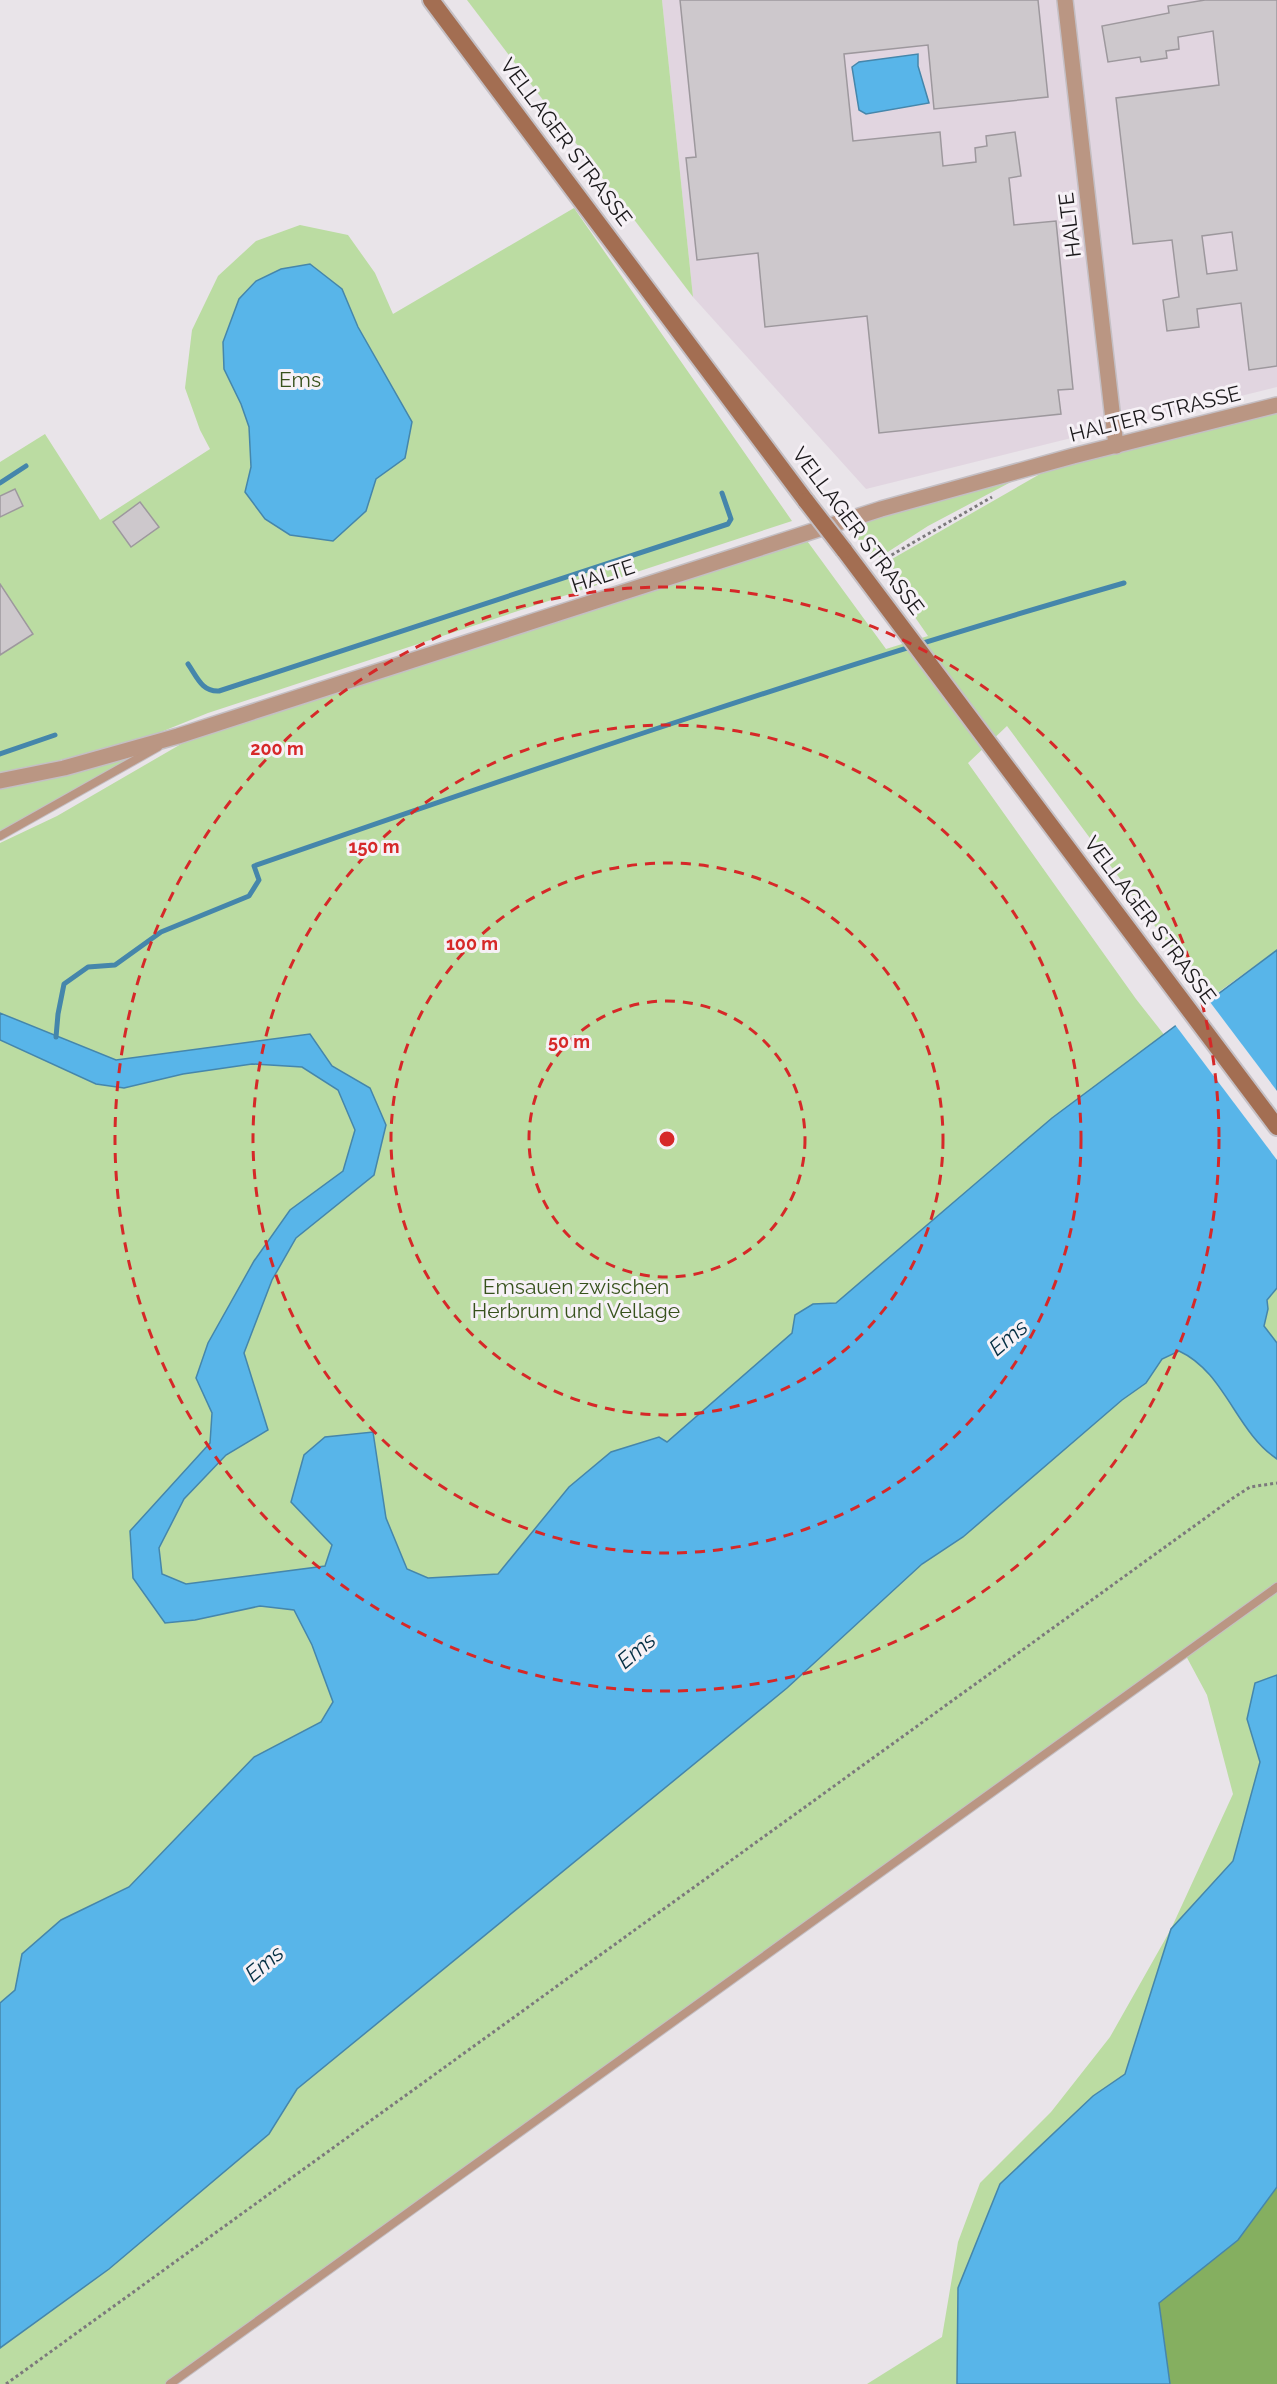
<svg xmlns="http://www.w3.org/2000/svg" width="1277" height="2384" font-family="Raleway,sans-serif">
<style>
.built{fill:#e1d5e0}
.green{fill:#bbdca2}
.forest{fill:#85af60}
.water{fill:#58b5e9;stroke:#4586ab;stroke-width:1.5}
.pier{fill:#e9e4e9}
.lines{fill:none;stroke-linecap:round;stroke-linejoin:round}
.stream{stroke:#4586ab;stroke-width:5}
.building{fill:#cdc8cc;stroke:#9d989d;stroke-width:1.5;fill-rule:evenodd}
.service-casing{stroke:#c4bfc4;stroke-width:10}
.minor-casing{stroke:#c4bfc4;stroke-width:18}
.secondary-casing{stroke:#c4bfc4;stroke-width:20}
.path{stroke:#7c797c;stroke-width:3;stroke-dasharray:3 3;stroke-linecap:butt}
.service{stroke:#ba9683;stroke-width:8}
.minor{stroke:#ba9683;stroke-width:15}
.secondary{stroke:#a36e52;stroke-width:16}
.secondary-bridge-casing{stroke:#c4bfc4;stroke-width:20;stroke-linecap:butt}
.secondary-bridge{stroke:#a36e52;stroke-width:16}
.ring{fill:none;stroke:#d62828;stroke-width:3;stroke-dasharray:10 8}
.labels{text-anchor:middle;stroke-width:6;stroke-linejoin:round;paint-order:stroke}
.street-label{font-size:21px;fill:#1a181a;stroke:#f6f1f6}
.park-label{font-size:21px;fill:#37521c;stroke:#f6f1f6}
.water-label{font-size:22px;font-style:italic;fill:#042f44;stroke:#f6f1f6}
.centre{fill:#d62828;stroke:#f6f1f6;stroke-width:3}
.ring-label{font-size:18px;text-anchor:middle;font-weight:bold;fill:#d62828;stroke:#f6f1f6;stroke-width:6;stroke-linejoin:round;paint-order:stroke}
</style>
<rect width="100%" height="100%" fill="#e9e4e9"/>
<!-- built -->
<path class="built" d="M 662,0 L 1277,0 L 1277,387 L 866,489 L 693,297 Z"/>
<!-- green -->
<g class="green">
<path d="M 467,0 L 662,0 L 693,297 Z"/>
<path d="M 574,208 L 792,521 L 208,713 L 141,740 L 0,775 L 0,462 L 45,434 L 100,520 L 210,449 L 200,430 L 185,388 L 192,330 L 218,276 L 256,241 L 300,225 L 348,235 L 375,273 L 393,314 Z"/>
<path d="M 1277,409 L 1277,950 L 1209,999 L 1007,726 L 968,763 L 1136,999 L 1277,1178 L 1277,1675 L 1255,1683 L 1247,1719 L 1260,1762 L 1233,1861 L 1171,1929 L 1125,2074 L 1093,2096 L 958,2288 L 957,2384 L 867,2384 L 942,2337 L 958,2242 L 980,2183 L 1051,2112 L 1110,2037 L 1171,1929 L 1233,1794 L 1207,1695 L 1185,1654 L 170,2384 L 0,2384 L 0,843 L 57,816 L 207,729 L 805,538 L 886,649 L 928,636 L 881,568 L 885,563 L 1054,466 Z"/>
<path d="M 1028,473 L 928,526 L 880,557 L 871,556 L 847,525 Z"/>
<path d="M 161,745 L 0,833 L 0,785 Z"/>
</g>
<!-- forest -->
<path class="forest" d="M 1277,2187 L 1277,2384 L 1170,2384 L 1159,2303 L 1238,2240 Z"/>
<!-- water -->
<g class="water">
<path d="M 918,54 L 918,66 L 929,103 L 866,114 L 859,110 L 852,67 L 859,62 Z"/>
<path d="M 310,264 L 342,289 L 358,327 L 412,422 L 405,458 L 376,479 L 366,511 L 333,541 L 290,535 L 265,519 L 245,492 L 251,467 L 249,427 L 241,404 L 224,369 L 223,342 L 239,299 L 256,281 L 281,269 Z"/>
<path d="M 1277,950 L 1277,1288 L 1267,1300 L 1268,1309 L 1264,1326 L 1277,1343 L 1277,1459 C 1236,1432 1225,1372 1179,1351 L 1162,1359 L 1146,1383 L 1122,1400 L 963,1537 L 922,1564 L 787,1688 L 297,2089 L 269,2134 L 109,2269 L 0,2348 L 0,2003 L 15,1990 L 22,1954 L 61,1920 L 129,1887 L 254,1757 L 321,1722 L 333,1702 L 312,1645 L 294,1610 L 260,1606 L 195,1620 L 165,1623 L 133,1578 L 130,1531 L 210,1443 L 212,1413 L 196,1378 L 208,1343 L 254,1261 L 290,1210 L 343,1171 L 355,1130 L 338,1090 L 302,1067 L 252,1064 L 183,1074 L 124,1088 L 96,1084 L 0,1040 L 0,1013 L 116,1060 L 310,1034 L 332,1066 L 370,1088 L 386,1125 L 374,1175 L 296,1238 L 272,1280 L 244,1353 L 268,1430 L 226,1455 L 184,1499 L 159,1548 L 162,1574 L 186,1584 L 325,1566 L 332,1545 L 291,1502 L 304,1455 L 325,1437 L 373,1432 L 386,1518 L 407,1569 L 428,1578 L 498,1574 L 569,1487 L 611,1452 L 659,1437 L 667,1442 L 792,1333 L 795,1315 L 813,1304 L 836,1303 L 1052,1118 Z"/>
<path d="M 1277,1675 L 1277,2187 L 1238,2240 L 1159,2303 L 1170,2384 L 957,2384 L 958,2288 L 1000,2184 L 1093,2096 L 1125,2074 L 1171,1929 L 1233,1861 L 1260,1762 L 1247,1719 L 1255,1683 Z"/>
</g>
<!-- pier -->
<path class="pier" d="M 1207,998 L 1277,1091 L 1277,1160 L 1173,1022 Z"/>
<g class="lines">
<!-- stream -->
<g class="stream">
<path d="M 0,483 L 26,466"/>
<path d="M 188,664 C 197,677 202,692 219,691 L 728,524 L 731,519 L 722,493"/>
<path d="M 0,754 L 55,735"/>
<path d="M 56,1037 L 58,1014 L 64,984 L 88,967 L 115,965 L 161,932 L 249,896 L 259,880 L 254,866 C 542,766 831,667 1124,583"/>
</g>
</g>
<!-- building -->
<g class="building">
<path d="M 680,0 L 1038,0 L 1048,97 L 934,109 L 928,45 L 844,54 L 853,141 L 940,132 L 943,166 L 976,162 L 975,148 L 987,146 L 986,136 L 1015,132 L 1021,176 L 1009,178 L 1014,225 L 1056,221 L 1073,389 L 1058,390 L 1061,414 L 879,433 L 867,316 L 765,327 L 758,253 L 697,260 L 686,158 L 696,157 Z"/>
<path d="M 1205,0 L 1277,0 L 1277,366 L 1249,370 L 1241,303 L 1197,309 L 1199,327 L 1167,331 L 1163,300 L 1179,297 L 1172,240 L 1133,244 L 1116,98 L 1219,85 L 1213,31 L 1178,37 L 1179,49 L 1166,51 L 1167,58 L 1141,62 L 1140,57 L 1108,62 L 1102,26 L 1169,13 L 1168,6 ZM 1232,232 L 1237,270 L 1207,274 L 1202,236 Z"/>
<path d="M 15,489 L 23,506 L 0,517 L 0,496 Z"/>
<path d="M 140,502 L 159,527 L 131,547 L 113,522 Z"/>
<path d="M 0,584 L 33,634 L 0,655 Z"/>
</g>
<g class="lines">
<defs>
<g id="service">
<path d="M 0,836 L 158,747"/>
<path d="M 170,2384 L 1277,1587"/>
</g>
<g id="minor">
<path d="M 1065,0 L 1116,446"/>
<path d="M 0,781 L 64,768 L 178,736 L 881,509 L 1073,456 L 1277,405"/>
</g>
<g id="secondary">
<path d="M 431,0 L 806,501"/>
<path d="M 844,550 L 1277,1127"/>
</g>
</defs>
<!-- service casing -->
<use href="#service" class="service-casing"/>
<!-- minor casing -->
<use href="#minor" class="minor-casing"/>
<!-- secondary casing -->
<use href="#secondary" class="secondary-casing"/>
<!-- path -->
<g class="path">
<path d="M 876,564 L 992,497"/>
<path d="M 6,2384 L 1233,1498 L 1250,1487 L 1277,1483"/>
</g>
<!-- service -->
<use href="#service" class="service"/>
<!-- minor -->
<use href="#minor" class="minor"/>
<!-- secondary -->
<use href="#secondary" class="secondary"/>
<defs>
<path id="secondary-bridge" d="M 806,501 L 844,550"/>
</defs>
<!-- secondary-bridge casing -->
<use href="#secondary-bridge" class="secondary-bridge-casing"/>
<!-- secondary-bridge -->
<use href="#secondary-bridge" class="secondary-bridge"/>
</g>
<!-- distance rings -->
<g class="ring">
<circle cx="667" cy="1139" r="138"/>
<circle cx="667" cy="1139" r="276"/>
<circle cx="667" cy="1139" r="414"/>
<circle cx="667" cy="1139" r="552"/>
</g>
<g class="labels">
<!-- street labels -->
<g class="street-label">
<text transform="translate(566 142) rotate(53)" y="7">VELLAGER STRASSE</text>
<text transform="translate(1070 225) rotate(-97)" y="7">HALTE</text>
<text transform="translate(1155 414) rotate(-14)" y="7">HALTER STRASSE</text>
<text transform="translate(858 531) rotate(53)" y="7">VELLAGER STRASSE</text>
<text transform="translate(603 576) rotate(-18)" y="7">HALTE</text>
<text transform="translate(1150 920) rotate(53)" y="7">VELLAGER STRASSE</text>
</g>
<!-- park labels -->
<g class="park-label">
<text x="300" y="387">Ems</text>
<text x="576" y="1294">Emsauen zwischen<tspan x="576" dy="24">Herbrum und Vellage</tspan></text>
</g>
<!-- water labels -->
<g class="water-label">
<text transform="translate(1008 1337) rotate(-40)" y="8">Ems</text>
<text transform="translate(636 1650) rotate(-40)" y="8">Ems</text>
<text transform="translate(264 1963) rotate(-40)" y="8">Ems</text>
</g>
</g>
<circle cx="667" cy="1139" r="9" class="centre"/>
<g class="ring-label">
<text x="277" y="755">200 m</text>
<text x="374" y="853">150 m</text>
<text x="472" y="950">100 m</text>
<text x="569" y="1048">50 m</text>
</g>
</svg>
